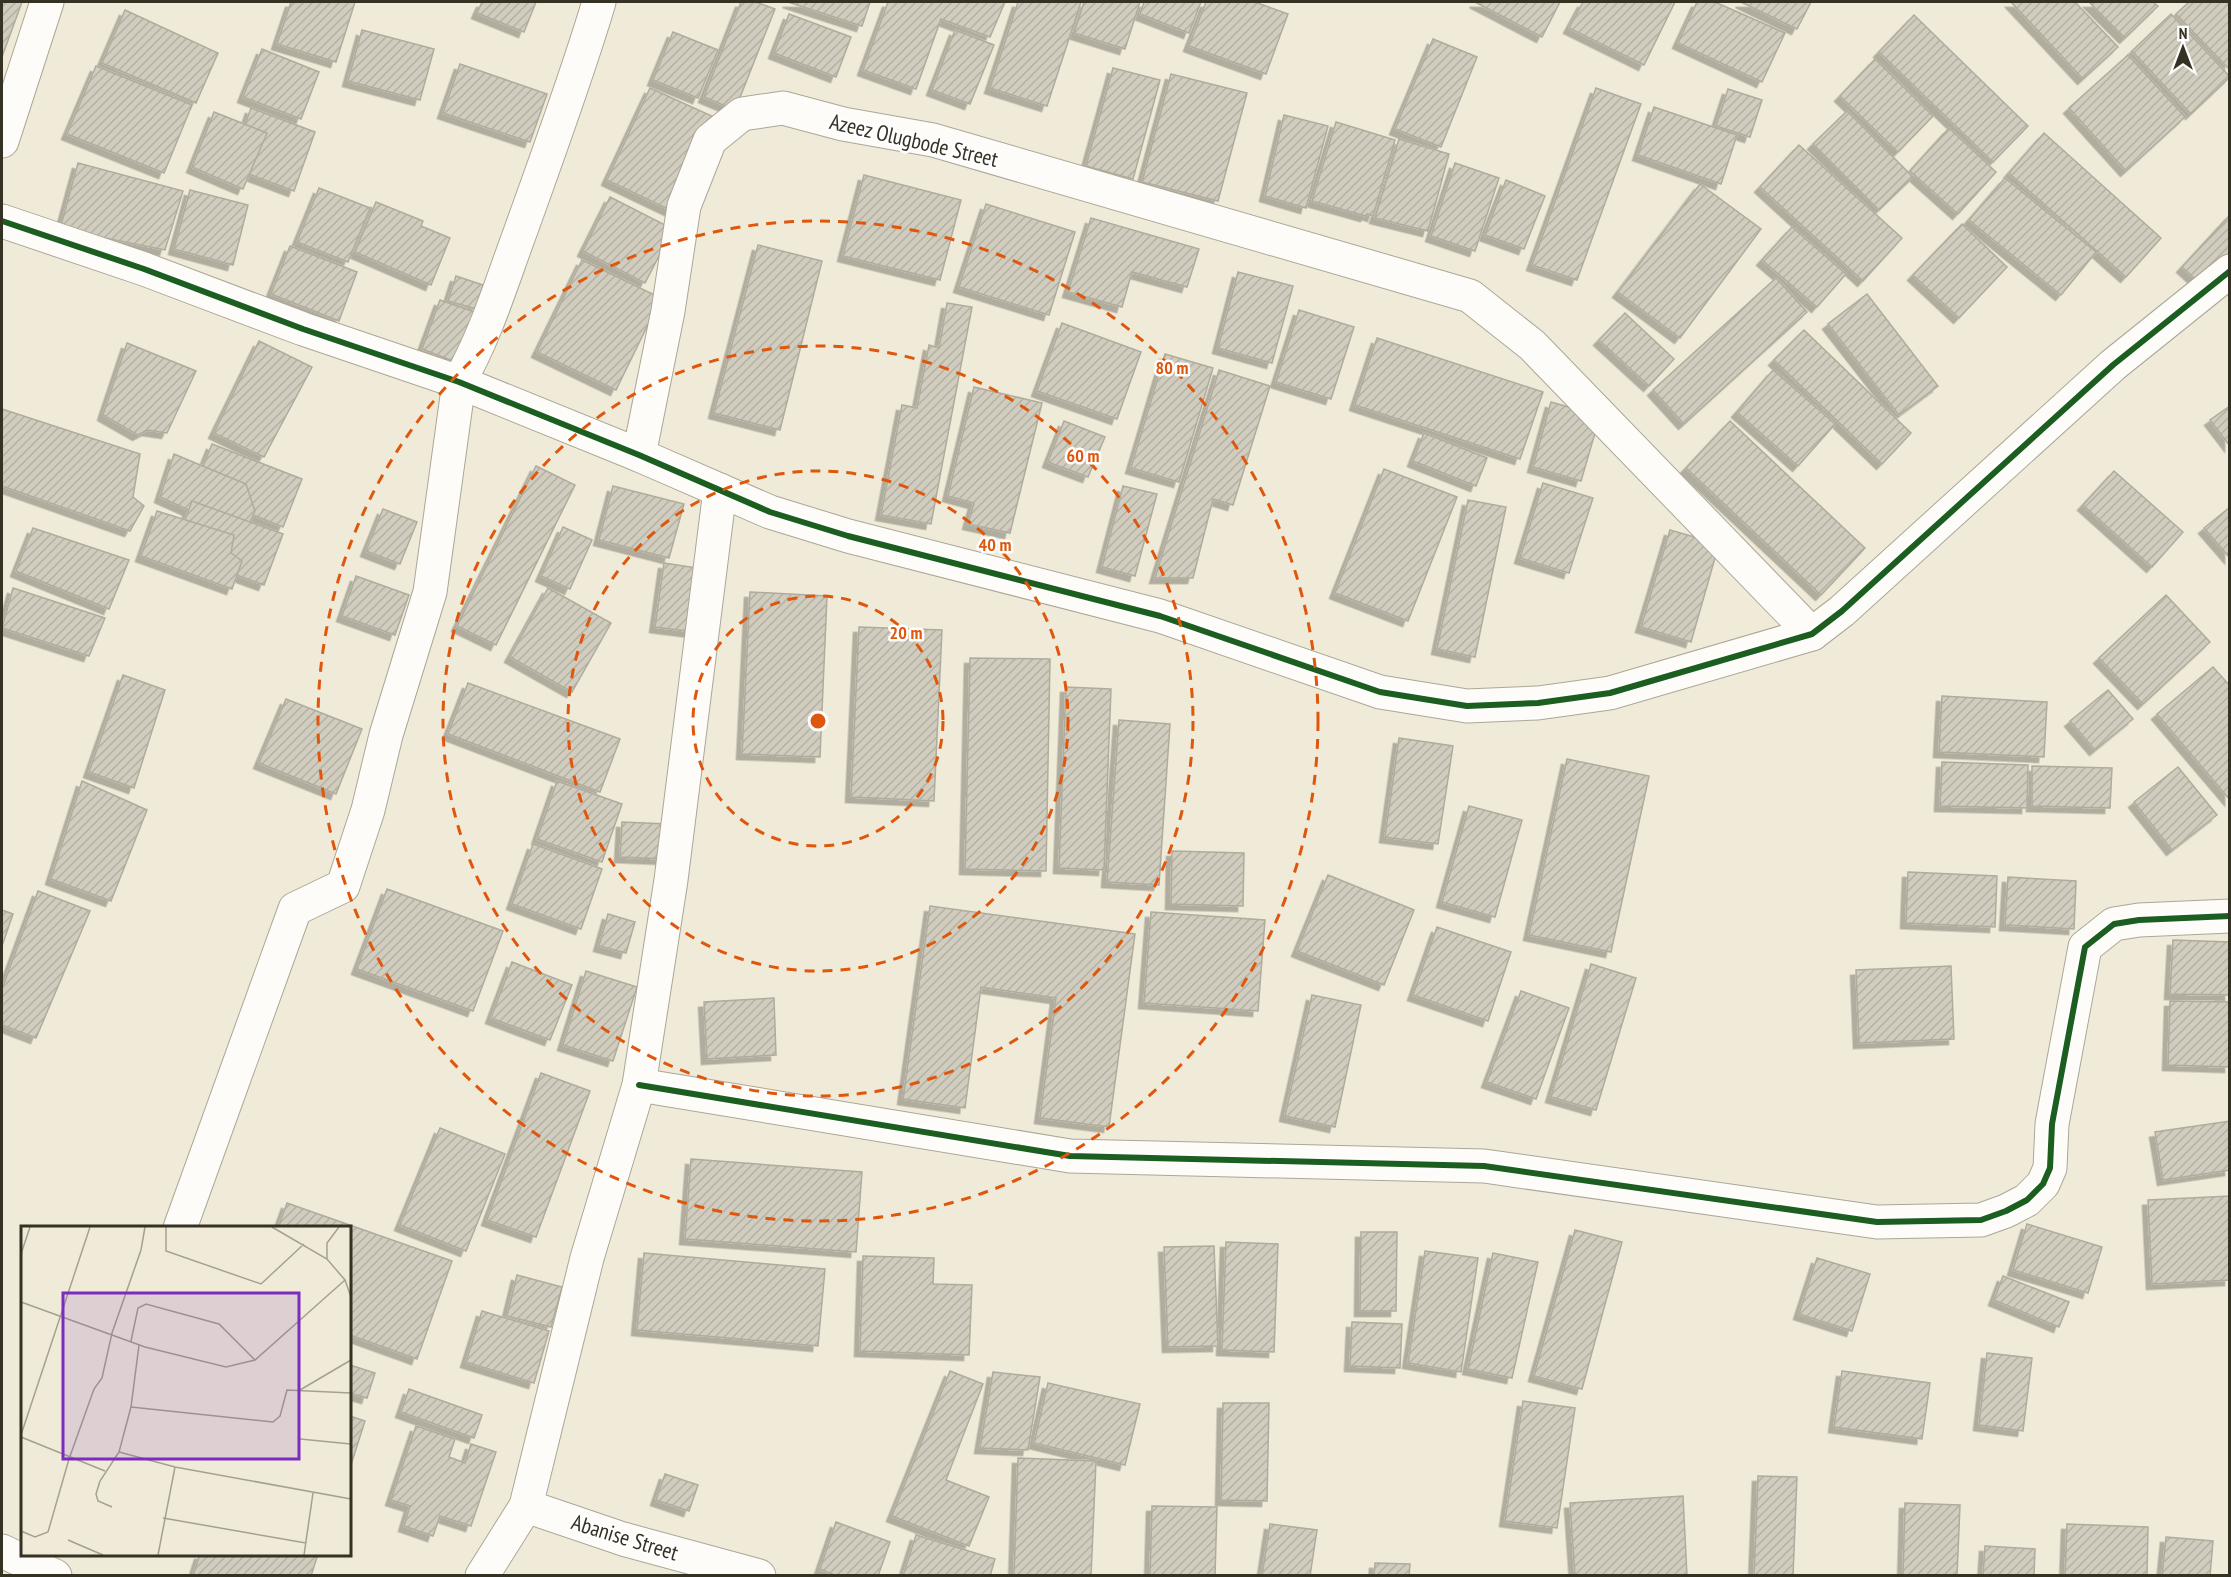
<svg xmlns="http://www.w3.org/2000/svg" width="2231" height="1577" font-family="'PT Sans Narrow',sans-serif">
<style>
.building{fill:url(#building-hatch);stroke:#b0ac9d;stroke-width:1.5;filter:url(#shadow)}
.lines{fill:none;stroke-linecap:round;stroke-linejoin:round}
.minor-casing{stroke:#aba798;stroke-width:35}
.minor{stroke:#fdfcf9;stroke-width:33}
.cycleway-casing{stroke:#fefefe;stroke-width:10}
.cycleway{stroke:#1b5e20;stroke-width:6}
.ring{fill:none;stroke:#df570d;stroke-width:3;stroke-dasharray:10 8}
.labels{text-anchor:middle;stroke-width:5;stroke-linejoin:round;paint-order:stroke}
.street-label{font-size:22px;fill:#353123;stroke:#fefefe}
.inset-road{fill:none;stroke:#a5a190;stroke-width:1.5}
.view{fill:#7b2cbf;fill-opacity:0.15;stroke:#7b2cbf;stroke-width:3}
.inset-edge{fill:none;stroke:#353123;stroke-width:3}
.centre{fill:#df570d;stroke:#fefefe;stroke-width:3}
.ring-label{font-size:18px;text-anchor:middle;font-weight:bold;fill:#df570d;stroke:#fefefe;stroke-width:5;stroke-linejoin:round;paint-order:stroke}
</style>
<defs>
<pattern id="building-hatch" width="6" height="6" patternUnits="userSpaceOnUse" patternTransform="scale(1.5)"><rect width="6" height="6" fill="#d1cdbe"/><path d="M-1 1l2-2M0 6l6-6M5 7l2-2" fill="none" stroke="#b4b0a3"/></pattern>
<filter id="shadow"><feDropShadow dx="-5.5" dy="5.5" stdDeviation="0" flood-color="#0004"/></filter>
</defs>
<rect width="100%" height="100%" fill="#f0ebd8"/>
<!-- building -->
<g class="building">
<path d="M 2,2 L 22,2 L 2,57 Z"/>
<path d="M 291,2 L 355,2 L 336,62 L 277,44 Z"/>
<path d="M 482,2 L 536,2 L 524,32 L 477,13 Z"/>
<path d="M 741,2 L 756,2 L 775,9 L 735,110 L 704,97 Z"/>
<path d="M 788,2 L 870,2 L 862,26 Z"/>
<path d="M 888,2 L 1005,2 L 990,37 L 941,19 L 916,89 L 863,70 Z"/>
<path d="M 1018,2 L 1081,2 L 1047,106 L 990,88 Z"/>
<path d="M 1084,2 L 1140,2 L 1125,49 L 1074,33 Z"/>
<path d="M 1144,2 L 1201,2 L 1189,33 L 1140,14 Z"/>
<path d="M 1206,2 L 1255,2 L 1288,14 L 1266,74 L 1189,46 Z"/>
<path d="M 1475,2 L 1560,2 L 1542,37 Z"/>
<path d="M 1583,2 L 1675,2 L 1644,65 L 1569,28 Z"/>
<path d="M 1697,2 L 1715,2 L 1785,33 L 1762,82 L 1678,43 Z"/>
<path d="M 1741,2 L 1811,2 L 1797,29 Z"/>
<path d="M 2011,2 L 2075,2 L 2118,47 L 2083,79 Z"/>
<path d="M 2089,2 L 2153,2 L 2158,6 L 2125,38 Z"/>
<path d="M 2189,2 L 2230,2 L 2230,70 L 2176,14 Z"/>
<path d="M 125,10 L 218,53 L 196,103 L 102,63 Z"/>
<path d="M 789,14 L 851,37 L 836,77 L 774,53 Z"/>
<path d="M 2171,14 L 2230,77 L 2191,114 L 2132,51 Z"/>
<path d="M 1914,15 L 2028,126 L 1993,162 L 1879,52 Z"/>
<path d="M 362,30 L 434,49 L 420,100 L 348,81 Z"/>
<path d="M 955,30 L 994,45 L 970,104 L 932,90 Z"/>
<path d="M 673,32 L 718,50 L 698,98 L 653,80 Z"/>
<path d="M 1433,39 L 1477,57 L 1441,147 L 1395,129 Z"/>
<path d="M 262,49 L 319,72 L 301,119 L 243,97 Z"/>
<path d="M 2128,55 L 2185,117 L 2126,171 L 2069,108 Z"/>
<path d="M 1875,59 L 1933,116 L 1898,152 L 1840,96 Z"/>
<path d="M 460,64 L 547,94 L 530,142 L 443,113 Z"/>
<path d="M 96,66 L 192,105 L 164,173 L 67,134 Z"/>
<path d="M 1113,68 L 1160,80 L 1133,179 L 1086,166 Z"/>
<path d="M 1171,74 L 1247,93 L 1218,201 L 1142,182 Z"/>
<path d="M 650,88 L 714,117 L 670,210 L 607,180 Z"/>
<path d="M 1596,88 L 1641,104 L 1577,280 L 1532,265 Z"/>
<path d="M 1728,89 L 1762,100 L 1750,137 L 1716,126 Z"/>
<path d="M 1654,107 L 1737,135 L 1721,184 L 1638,155 Z"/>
<path d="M 251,108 L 315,132 L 294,191 L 230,167 Z"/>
<path d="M 1847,111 L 1913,177 L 1879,210 L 1813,144 Z"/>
<path d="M 214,112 L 267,133 L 243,189 L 192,167 Z"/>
<path d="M 1284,115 L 1328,126 L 1306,208 L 1265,196 Z"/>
<path d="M 1336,122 L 1395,140 L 1373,216 L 1367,214 L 1366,216 L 1312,201 Z"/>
<path d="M 1949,128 L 1996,172 L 1958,214 L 1910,171 Z"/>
<path d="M 2044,133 L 2161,238 L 2126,277 L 2009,173 Z"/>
<path d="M 1399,139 L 1449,154 L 1428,231 L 1375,218 Z"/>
<path d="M 1799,145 L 1902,238 L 1863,281 L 1760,187 Z"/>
<path d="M 78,163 L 183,191 L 165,250 L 60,229 Z"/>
<path d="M 1455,163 L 1499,178 L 1475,251 L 1431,236 Z"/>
<path d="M 864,175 L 961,200 L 940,280 L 843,256 Z"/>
<path d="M 2005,178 L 2096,252 L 2061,295 L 1969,220 Z"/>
<path d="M 1506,180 L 1545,196 L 1524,249 L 1485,235 Z"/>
<path d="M 1700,184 L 1761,229 L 1680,338 L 1618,292 Z"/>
<path d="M 319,188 L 370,208 L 348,262 L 297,242 Z"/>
<path d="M 190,190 L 248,205 L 233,265 L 174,249 Z"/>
<path d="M 610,197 L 673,229 L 645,283 L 583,251 Z"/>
<path d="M 376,202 L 423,221 L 421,226 L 450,238 L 431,285 L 355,252 Z"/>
<path d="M 986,204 L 1075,232 L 1049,315 L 959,287 Z"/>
<path d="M 2230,215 L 2230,259 L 2204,287 L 2182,267 Z"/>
<path d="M 1091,218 L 1199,249 L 1187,287 L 1132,272 L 1122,307 L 1068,292 Z"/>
<path d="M 1962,224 L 2007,267 L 1959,318 L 1913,275 Z"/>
<path d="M 1792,227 L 1846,274 L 1817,307 L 1762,260 Z"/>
<path d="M 758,245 L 822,261 L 780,430 L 714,413 Z"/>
<path d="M 290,246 L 357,272 L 339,321 L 271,294 Z"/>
<path d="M 582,260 L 661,298 L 616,390 L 537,352 Z"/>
<path d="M 1238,272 L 1293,286 L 1272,363 L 1218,348 Z"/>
<path d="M 456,276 L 483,285 L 476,309 L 448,301 Z"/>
<path d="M 1776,278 L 1807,312 L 1684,424 L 1653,390 Z"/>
<path d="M 1867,294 L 1938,386 L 1899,415 L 1828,324 Z"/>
<path d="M 440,300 L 480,314 L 461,364 L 422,349 Z"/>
<path d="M 947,303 L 972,307 L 931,524 L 881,515 L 902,405 L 917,408 L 929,345 L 939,348 Z"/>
<path d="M 1299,310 L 1354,327 L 1331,399 L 1276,382 Z"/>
<path d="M 1625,313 L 1674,359 L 1649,386 L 1599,340 Z"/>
<path d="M 1062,323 L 1141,352 L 1117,419 L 1037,391 Z"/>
<path d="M 1804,330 L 1911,433 L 1882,464 L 1774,360 Z"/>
<path d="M 1377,338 L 1543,392 L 1520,459 L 1355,405 Z"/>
<path d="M 259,341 L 312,367 L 264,457 L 214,433 Z"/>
<path d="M 127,343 L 196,371 L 167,433 L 147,430 L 138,435 L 103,415 Z"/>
<path d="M 1165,354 L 1213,368 L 1179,482 L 1131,468 Z"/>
<path d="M 1219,370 L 1270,386 L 1233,505 L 1213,499 L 1193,578 L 1155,578 Z"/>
<path d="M 1773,370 L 1835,424 L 1798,466 L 1737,412 Z"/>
<path d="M 974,387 L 1042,403 L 1010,533 L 968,524 L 974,503 L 948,496 Z"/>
<path d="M 1551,402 L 1600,416 L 1581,481 L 1533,467 Z"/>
<path d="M 2230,406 L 2230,446 L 2210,420 Z"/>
<path d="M 2,409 L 140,454 L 133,497 L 144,506 L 130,531 L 2,486 Z"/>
<path d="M 1064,421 L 1105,437 L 1088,477 L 1048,462 Z"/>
<path d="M 1730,421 L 1865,548 L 1821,595 L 1686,468 Z"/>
<path d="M 1424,433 L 1487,458 L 1476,486 L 1413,461 Z"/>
<path d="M 212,444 L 302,479 L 283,527 L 193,491 Z"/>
<path d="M 174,454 L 246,484 L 255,511 L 244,535 L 160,497 Z"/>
<path d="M 536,466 L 575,485 L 496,645 L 457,626 Z"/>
<path d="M 1384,469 L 1457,497 L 1408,621 L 1335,593 Z"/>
<path d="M 2114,471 L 2183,532 L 2152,567 L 2083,505 Z"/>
<path d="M 1543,483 L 1593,498 L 1569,573 L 1520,558 Z"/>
<path d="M 613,486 L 684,504 L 669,558 L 599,540 Z"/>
<path d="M 1123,486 L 1157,494 L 1135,576 L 1102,567 Z"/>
<path d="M 1468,500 L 1506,507 L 1475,657 L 1437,649 Z"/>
<path d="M 192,501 L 283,534 L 264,585 L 173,552 Z"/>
<path d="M 2230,507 L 2230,558 L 2204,528 Z"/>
<path d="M 383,509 L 417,522 L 400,564 L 366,551 Z"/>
<path d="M 157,511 L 234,535 L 231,553 L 242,561 L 232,589 L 141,556 Z"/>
<path d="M 563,527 L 592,540 L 570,589 L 541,576 Z"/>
<path d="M 33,528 L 129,560 L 109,609 L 16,571 Z"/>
<path d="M 1670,530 L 1719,544 L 1691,642 L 1641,627 Z"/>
<path d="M 664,563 L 703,569 L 694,632 L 655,627 Z"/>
<path d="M 356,576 L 409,595 L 395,635 L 342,616 Z"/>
<path d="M 13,588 L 105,618 L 89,656 L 2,628 Z"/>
<path d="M 548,588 L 611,623 L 572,692 L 510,657 Z"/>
<path d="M 750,592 L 827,596 L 820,757 L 742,754 Z"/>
<path d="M 2166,595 L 2210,642 L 2143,704 L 2099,658 Z"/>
<path d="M 859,627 L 942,630 L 934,801 L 851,797 Z"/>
<path d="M 970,658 L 1050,659 L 1046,871 L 965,869 Z"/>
<path d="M 2213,667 L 2230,686 L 2230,800 L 2157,714 Z"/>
<path d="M 123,675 L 165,690 L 134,788 L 89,772 Z"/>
<path d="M 468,683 L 620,739 L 600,792 L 448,734 Z"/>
<path d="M 1066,687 L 1111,689 L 1104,870 L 1059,868 Z"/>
<path d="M 2108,690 L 2133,719 L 2095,750 L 2070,721 Z"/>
<path d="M 1942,696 L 2047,702 L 2044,757 L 1939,752 Z"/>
<path d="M 286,699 L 362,729 L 336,794 L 259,763 Z"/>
<path d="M 1119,720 L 1170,724 L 1159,885 L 1107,882 Z"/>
<path d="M 1399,738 L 1453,746 L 1438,844 L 1385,837 Z"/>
<path d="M 1567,759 L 1649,776 L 1611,952 L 1529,935 Z"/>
<path d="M 1942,762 L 2028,765 L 2027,808 L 1940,806 Z"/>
<path d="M 2032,766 L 2112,768 L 2110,808 L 2032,806 Z"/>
<path d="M 2178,767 L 2217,815 L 2172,850 L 2134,802 Z"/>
<path d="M 82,781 L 147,810 L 111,901 L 51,879 Z"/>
<path d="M 557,781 L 622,804 L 602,862 L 537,839 Z"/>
<path d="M 1469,806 L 1522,820 L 1495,917 L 1442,902 Z"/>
<path d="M 622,822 L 668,824 L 666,859 L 620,857 Z"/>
<path d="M 533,844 L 602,869 L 581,929 L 512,904 Z"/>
<path d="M 1172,851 L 1244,853 L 1243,906 L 1171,904 Z"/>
<path d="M 1908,872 L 1997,876 L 1995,927 L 1906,923 Z"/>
<path d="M 1328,875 L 1414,910 L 1384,985 L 1297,951 Z"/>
<path d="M 2008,877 L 2076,881 L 2074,929 L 2005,925 Z"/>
<path d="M 387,889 L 503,931 L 473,1011 L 357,969 Z"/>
<path d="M 38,891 L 90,911 L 36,1038 L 2,1025 L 2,989 Z"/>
<path d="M 930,906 L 1135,934 L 1109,1127 L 1040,1118 L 1056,998 L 981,987 L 965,1108 L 903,1099 Z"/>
<path d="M 2,910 L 13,914 L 2,946 Z"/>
<path d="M 1151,912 L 1265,920 L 1258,1011 L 1144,1003 Z"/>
<path d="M 608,914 L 635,922 L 626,953 L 599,946 Z"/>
<path d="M 1437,927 L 1511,952 L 1488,1021 L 1413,995 Z"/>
<path d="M 2173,940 L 2230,942 L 2230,995 L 2170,994 Z"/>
<path d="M 512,962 L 572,985 L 550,1040 L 491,1018 Z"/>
<path d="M 1591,964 L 1636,978 L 1596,1110 L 1551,1097 Z"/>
<path d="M 1951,966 L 1954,1039 L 1859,1043 L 1856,970 Z"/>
<path d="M 586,971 L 637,987 L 613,1061 L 563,1045 Z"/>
<path d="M 1521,991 L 1569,1008 L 1536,1099 L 1487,1082 Z"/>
<path d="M 1312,995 L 1361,1005 L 1335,1127 L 1285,1116 Z"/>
<path d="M 774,998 L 776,1055 L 707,1059 L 704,1002 Z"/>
<path d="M 2170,1001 L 2230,1002 L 2230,1067 L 2168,1065 Z"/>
<path d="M 541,1073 L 590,1091 L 536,1237 L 487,1220 Z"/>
<path d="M 2230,1121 L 2230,1170 L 2163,1180 L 2155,1132 Z"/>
<path d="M 440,1128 L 505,1154 L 466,1251 L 400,1225 Z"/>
<path d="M 691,1159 L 862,1172 L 856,1252 L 685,1239 Z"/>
<path d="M 2230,1196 L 2230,1280 L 2152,1284 L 2148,1200 Z"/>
<path d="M 287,1203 L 452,1261 L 417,1359 L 350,1335 L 350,1228 L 278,1228 Z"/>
<path d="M 2027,1224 L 2102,1247 L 2088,1293 L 2013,1270 Z"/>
<path d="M 1575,1230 L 1622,1242 L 1582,1389 L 1534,1376 Z"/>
<path d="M 1361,1232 L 1397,1232 L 1396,1311 L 1360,1311 Z"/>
<path d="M 1226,1242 L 1278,1244 L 1274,1352 L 1222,1350 Z"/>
<path d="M 1214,1246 L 1218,1346 L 1168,1347 L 1164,1247 Z"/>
<path d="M 1425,1251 L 1478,1258 L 1461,1372 L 1408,1363 Z"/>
<path d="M 644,1253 L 825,1269 L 818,1346 L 637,1330 Z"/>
<path d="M 1493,1253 L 1538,1262 L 1512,1378 L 1468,1369 Z"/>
<path d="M 863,1256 L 934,1258 L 933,1284 L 972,1285 L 969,1355 L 860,1351 Z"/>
<path d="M 1817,1258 L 1870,1274 L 1852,1331 L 1799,1314 Z"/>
<path d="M 517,1275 L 562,1287 L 551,1327 L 507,1316 Z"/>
<path d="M 2003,1276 L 2069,1302 L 2059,1327 L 1994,1300 Z"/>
<path d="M 482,1311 L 549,1331 L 534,1383 L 466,1362 Z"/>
<path d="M 1352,1322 L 1402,1324 L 1400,1368 L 1350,1366 Z"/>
<path d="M 1987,1353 L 2032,1358 L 2023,1431 L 1979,1425 Z"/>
<path d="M 350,1365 L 375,1373 L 367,1398 L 350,1393 Z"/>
<path d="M 950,1371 L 983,1384 L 946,1480 L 989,1497 L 969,1546 L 892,1516 Z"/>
<path d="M 1842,1371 L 1930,1383 L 1922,1439 L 1834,1427 Z"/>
<path d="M 993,1372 L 1040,1377 L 1028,1450 L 980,1448 Z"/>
<path d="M 1048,1383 L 1140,1404 L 1125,1465 L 1034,1443 Z"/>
<path d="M 409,1389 L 482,1415 L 474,1438 L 401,1412 Z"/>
<path d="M 1523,1401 L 1575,1408 L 1557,1528 L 1505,1521 Z"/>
<path d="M 1223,1403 L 1269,1403 L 1267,1501 L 1221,1500 Z"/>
<path d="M 350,1416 L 365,1421 L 350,1468 Z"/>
<path d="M 416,1426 L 455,1439 L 449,1457 L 465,1463 L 471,1444 L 496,1452 L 471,1526 L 440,1516 L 433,1536 L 404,1526 L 410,1506 L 391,1500 Z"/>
<path d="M 1018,1458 L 1096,1461 L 1091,1576 L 1014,1575 Z"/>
<path d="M 665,1474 L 698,1485 L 689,1511 L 656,1500 Z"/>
<path d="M 1758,1476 L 1797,1477 L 1793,1576 L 1754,1576 Z"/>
<path d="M 1683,1496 L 1687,1576 L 1575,1576 L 1570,1503 Z"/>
<path d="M 1905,1503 L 1960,1505 L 1957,1576 L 1903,1576 Z"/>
<path d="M 1152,1506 L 1217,1507 L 1215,1576 L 1150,1576 Z"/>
<path d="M 836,1522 L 890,1542 L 878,1576 L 837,1576 L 820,1569 Z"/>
<path d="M 1270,1524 L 1317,1530 L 1310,1576 L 1262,1576 Z"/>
<path d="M 2067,1524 L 2148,1527 L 2147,1576 L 2065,1576 Z"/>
<path d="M 916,1535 L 995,1559 L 990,1576 L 903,1576 Z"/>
<path d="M 2166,1537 L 2213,1541 L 2210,1576 L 2162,1576 Z"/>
<path d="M 1985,1546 L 2035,1549 L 2034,1576 L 1983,1576 Z"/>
<path d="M 200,1554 L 318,1554 L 311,1576 L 193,1576 Z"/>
<path d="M 1375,1563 L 1410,1564 L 1409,1576 L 1374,1576 Z"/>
</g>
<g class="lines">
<defs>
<g id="minor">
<path d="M 2,141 L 47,2"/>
<path d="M 2,221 L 144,269 L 303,329 L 459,382 L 639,455 L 770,512 L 848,536 L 1160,616 L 1380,692 L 1467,706 L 1538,703 L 1610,693 L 1812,634 L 1842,611 L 2113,365 L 2230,271"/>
<path d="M 639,455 L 668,311 L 684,206 L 710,140 L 742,114 L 783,108 L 843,124 L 933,140 L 1470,296 L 1532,345 L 1812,634"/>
<path d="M 639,1085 L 1070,1156 L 1484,1166 L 1877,1222 L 1981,1220 L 2006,1211 L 2027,1200 L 2043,1184 L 2050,1168 L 2052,1124 L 2085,947 L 2114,924 L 2139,920 L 2230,916"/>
<path d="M 180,1228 L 295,909 L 343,886 L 368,810 L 386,735 L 430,592 L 459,382 C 486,335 502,281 521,230 C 548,154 576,79 599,2"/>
<path d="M 526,1506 L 623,1539 L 759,1576"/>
<path d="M 2,1551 L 55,1576"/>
<path d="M 482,1576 L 526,1506 L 587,1258 L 639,1085 L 671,880 L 720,490"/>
</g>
</defs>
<!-- minor casing -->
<use href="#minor" class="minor-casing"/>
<!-- minor -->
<use href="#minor" class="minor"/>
<defs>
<g id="cycleway">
<path d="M 2,221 L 144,269 L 303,329 L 459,382 L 639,455 L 770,512 L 848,536 L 1160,616 L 1380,692 L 1467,706 L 1538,703 L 1610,693 L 1812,634 L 1842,611 L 2113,365 L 2230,271"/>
<path d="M 639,1085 L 1070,1156 L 1484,1166 L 1877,1222 L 1981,1220 L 2006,1211 L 2027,1200 L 2043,1184 L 2050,1168 L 2052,1124 L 2085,947 L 2114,924 L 2139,920 L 2230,916"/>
</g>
</defs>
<!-- cycleway casing -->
<use href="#cycleway" class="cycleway-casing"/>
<!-- cycleway -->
<use href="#cycleway" class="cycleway"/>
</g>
<!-- distance rings -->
<g class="ring">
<circle cx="818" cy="721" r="125"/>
<circle cx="818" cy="721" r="250"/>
<circle cx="818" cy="721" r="375"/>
<circle cx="818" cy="721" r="500"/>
</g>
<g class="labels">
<!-- street labels -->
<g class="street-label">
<text transform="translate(914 140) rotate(13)" y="8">Azeez Olugbode Street</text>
<text transform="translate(625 1537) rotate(17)" y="8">Abanise Street</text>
</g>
</g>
<!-- overview -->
<g transform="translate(21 1226)">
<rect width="330" height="330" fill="#f0ebd8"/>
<path class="inset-road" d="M 145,1 L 145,25 L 240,58 L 283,18M 251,1 L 306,33 L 324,54 L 330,71M 0,28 L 9,1M 306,33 L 306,17 L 318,1M 0,76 L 124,121 L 205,141 L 234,134 L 324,54M 110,115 L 117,82 L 125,78 L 198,98 L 234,134M 279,164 L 330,134M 110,181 L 252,196 L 259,190 L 266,164 L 330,167M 0,209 L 69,1M 0,211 L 84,245M 279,213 L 330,218M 98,226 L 154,241 L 330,273M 91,281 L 77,275 L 75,268 L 79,255 L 98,226 L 110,181 L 118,119M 142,292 L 285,317M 0,305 L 14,311 L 27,306 L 48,233 L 73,163 L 81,152 L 91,107 L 120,24 L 124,1M 47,314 L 82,329M 137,329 L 154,241M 283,329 L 292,267"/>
<path class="view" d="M 42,67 L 278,67 L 278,233 L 42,233 Z"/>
<rect width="330" height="330" class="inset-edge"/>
</g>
<circle cx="818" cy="721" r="9" class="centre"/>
<g class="ring-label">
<text x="1172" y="374">80 m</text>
<text x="1083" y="462">60 m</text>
<text x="995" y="551">40 m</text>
<text x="906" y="639">20 m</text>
</g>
<!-- border -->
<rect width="2231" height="1577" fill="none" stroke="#353123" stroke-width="6"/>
<!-- north arrow -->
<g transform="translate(2183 48)" stroke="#fefefe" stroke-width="4.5" paint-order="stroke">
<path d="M0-4.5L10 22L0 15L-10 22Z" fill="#353123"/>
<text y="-9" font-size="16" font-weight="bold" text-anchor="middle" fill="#353123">N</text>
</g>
</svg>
